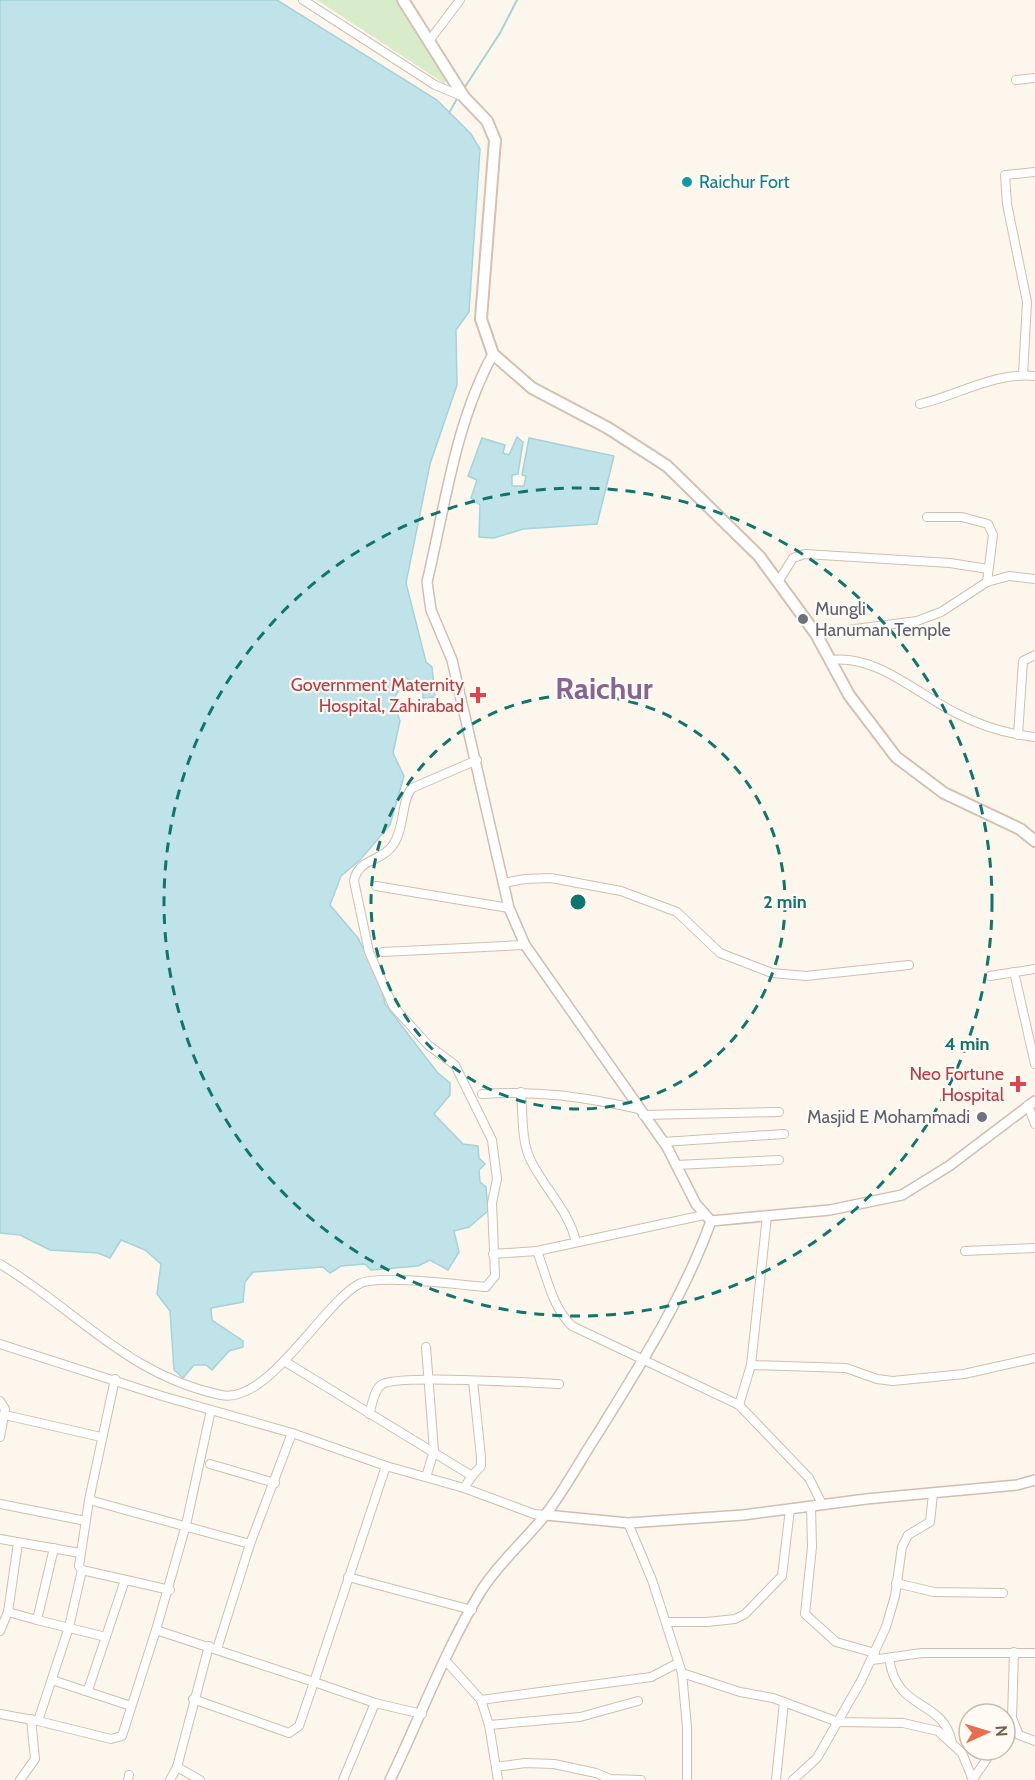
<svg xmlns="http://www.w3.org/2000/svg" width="1035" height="1780" font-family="Cabin,sans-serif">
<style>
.green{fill:#d8ecc9}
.water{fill:#bfe3e8;stroke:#a5d3da;stroke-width:1.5}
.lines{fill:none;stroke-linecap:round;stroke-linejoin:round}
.stream{stroke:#a5d3da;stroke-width:2}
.minor-casing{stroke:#d1beb0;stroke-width:10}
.tertiary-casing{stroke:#d1beb0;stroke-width:12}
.secondary-casing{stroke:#d6c0b0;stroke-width:14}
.minor{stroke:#fff;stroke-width:8}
.tertiary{stroke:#fff;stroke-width:9}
.secondary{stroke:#fff;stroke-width:10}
.ring{fill:none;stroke:#0f766e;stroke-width:3;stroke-dasharray:10 8}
.culture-dot{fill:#0f9aa8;stroke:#fffaf3;stroke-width:2}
.worship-dot{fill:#6b7280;stroke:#fffaf3;stroke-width:2}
.health-dot{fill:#e0444e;stroke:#fffaf3;stroke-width:2}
.labels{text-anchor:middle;stroke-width:4.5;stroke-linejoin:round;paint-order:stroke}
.culture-label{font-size:18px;fill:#0d838f;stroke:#fffaf3;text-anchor:start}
.worship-label{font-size:18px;fill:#5b616d;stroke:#fffaf3;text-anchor:start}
.health-label{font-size:18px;fill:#be3a42;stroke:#fffaf3;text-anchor:end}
.town-label{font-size:30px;font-weight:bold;fill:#846695;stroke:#fffaf3}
.centre{fill:#0f766e;stroke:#fffaf3;stroke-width:3}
.ring-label{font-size:18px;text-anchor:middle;font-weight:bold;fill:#0f766e;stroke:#fffaf3;stroke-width:4.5;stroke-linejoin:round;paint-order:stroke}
</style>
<rect width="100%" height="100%" fill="#fdf6ec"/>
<!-- green -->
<path class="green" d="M 317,0 L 397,0 L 447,76 L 445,84 Z"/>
<!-- water -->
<g class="water">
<path d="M 0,0 L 277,0 L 437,100 L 471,134 L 480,149 L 469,312 L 456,330 L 457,385 L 430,464 L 406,583 L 426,662 L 432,667 L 435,697 L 423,698 L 422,686 L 406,678 L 393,700 L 400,721 L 393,753 L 404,776 L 390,825 L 360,860 L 341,876 L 330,905 L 358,938 L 381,984 L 385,1004 L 437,1072 L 450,1083 L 450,1095 L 434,1114 L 463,1144 L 478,1146 L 479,1158 L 485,1164 L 479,1170 L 480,1182 L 486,1187 L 488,1211 L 469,1227 L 454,1231 L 459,1252 L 448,1270 L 430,1260 L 418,1266 L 371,1270 L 365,1264 L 341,1266 L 330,1273 L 323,1267 L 253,1272 L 245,1282 L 243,1302 L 211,1308 L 212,1320 L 243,1341 L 243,1347 L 229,1351 L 212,1370 L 206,1365 L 194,1365 L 183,1378 L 174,1370 L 170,1311 L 157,1294 L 161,1264 L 145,1250 L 121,1240 L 110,1258 L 98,1253 L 50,1250 L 20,1235 L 0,1233 Z"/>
<path d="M 517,437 L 523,442 L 518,474 L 512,475 L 512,486 L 524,486 L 526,476 L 522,475 L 529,438 L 614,456 L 597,524 L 523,529 L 494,538 L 479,537 L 480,505 L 471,498 L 477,480 L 468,476 L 482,438 L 505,445 L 503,453 L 509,455 Z"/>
</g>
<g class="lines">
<!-- stream -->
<g class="stream">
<path d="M 463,90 L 500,33 L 517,0"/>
<path d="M 449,113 L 458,97"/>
</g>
<defs>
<g id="minor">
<path d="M 303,0 L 435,85 L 464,97"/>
<path d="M 429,41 L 460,0"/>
<path d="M 1016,80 L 1035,78"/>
<path d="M 1023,375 L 1027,302 L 1007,204 L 1005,175 L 1035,172"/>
<path d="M 920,404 C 958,395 995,372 1035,376"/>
<path d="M 927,517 L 962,517 L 988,524 L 993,535 L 987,582"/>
<path d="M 778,582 L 793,558 L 805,554 L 950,563 L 988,569"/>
<path d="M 816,634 L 917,621 L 941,612 L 987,582 L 1009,576 L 1035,579"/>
<path d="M 830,660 C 877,654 917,694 956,713 C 981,726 1007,734 1035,737"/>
<path d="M 1018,735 L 1023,661 L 1035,655"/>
<path d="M 503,883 L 525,879 L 551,878 L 621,891 L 677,912 L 720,953 L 772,973 L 806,976 L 909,965"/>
<path d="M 376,886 L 509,908"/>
<path d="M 383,952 L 525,945"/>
<path d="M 1014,972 L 1035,1064"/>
<path d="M 990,976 L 1035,969"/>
<path d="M 521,1092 C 523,1113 521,1142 531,1161 C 545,1189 569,1211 576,1242"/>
<path d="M 482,1094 C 539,1090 583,1097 639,1109"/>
<path d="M 1028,1105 L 1035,1124"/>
<path d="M 643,1115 L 779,1112"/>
<path d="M 663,1142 L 784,1134"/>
<path d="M 676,1165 L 779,1160"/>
<path d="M 537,1251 C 547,1277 552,1307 572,1326 L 739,1405 L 809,1478 L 822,1504"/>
<path d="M 965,1251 L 1035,1248"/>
<path d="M 493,1254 L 537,1251 L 704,1215"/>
<path d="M 0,1264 C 78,1311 127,1375 221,1395 C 268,1405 322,1304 359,1284 C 378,1274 462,1285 486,1287 L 495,1276 L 492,1203 L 497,1179 L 492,1140 L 455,1065 L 428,1045 L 393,1006 L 369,952 L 354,881 C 358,858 382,862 393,845 C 405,828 401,800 412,788 L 477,760"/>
<path d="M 0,1344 L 162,1396 L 292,1433 L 386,1466 L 464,1488 L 534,1514 L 546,1515"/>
<path d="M 284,1361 L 472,1476 L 464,1488"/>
<path d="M 751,1365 L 846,1368 L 877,1379 L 893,1381 L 964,1374 L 1035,1358"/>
<path d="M 115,1379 L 89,1500 L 79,1566 L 82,1570 L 170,1590"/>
<path d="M 0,1401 L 5,1409 L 0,1437"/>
<path d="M 739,1405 L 751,1365 L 767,1216"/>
<path d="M 369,1414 C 372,1406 374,1390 381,1385 C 393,1374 534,1383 559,1384"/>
<path d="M 5,1415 L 101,1437"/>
<path d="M 210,1464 L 275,1483"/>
<path d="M 386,1466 L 314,1682 L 375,1703 L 422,1714"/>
<path d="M 472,1476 L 481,1466 L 481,1457 L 473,1381"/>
<path d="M 426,1477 L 434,1451 L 426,1347"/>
<path d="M 89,1500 L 250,1544 L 217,1649"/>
<path d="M 0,1504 L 86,1521"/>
<path d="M 811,1506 L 812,1547 L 805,1614 L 836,1642 L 875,1653"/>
<path d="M 628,1523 L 652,1580 L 682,1673 L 687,1727 L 687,1780"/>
<path d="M 0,1539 L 80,1553"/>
<path d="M 250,1544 L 292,1433"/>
<path d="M 54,1548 L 37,1620 L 106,1637"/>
<path d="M 348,1577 L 472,1610"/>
<path d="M 896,1583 L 934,1592 L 1003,1593"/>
<path d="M 8,1612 L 37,1620"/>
<path d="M 667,1622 L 707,1622 L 735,1619 L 745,1614 L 782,1576 L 790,1509"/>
<path d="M 0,1631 L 8,1612 L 18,1543"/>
<path d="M 1014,1652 L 1012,1718 L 1019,1735 L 1035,1741"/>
<path d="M 889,1658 C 897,1714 943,1697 952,1743"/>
<path d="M 445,1660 L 481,1700 L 489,1725 L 498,1780"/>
<path d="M 872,1660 L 922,1653 L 1035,1653"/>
<path d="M 682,1673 L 740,1692 L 773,1698 L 838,1722 L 903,1723 L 938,1731 L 962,1753 L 973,1780"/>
<path d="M 52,1680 L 131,1706"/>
<path d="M 88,1690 L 125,1580"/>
<path d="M 193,1699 L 289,1733 L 299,1726 L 314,1682 L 156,1630 L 186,1525 L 211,1410"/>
<path d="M 481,1700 L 651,1677 L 678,1663"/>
<path d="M 0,1714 L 38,1721 L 69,1627 L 82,1570"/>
<path d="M 38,1721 L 111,1739 L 122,1736 L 156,1630"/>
<path d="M 489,1725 L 580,1717 L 638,1701"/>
<path d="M 496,1767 L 525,1763 L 554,1764 L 596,1773 L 610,1779 L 641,1780"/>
<path d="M 973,1779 L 993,1750"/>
<path d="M 20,1780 L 35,1759 L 31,1719"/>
<path d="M 128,1780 L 129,1775"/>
<path d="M 170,1780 L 177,1767"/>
<path d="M 200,1780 L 177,1767 L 209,1646"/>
<path d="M 343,1780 L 375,1703"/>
<path d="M 776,1780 L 784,1702"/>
<path d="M 793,1780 L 817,1758 L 861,1681 L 886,1627 L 895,1596 L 902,1547 L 908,1535 L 930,1522 L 933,1494"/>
</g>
<g id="tertiary">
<path d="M 493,354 C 455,423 445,507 427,582 L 431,610 L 452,660 L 509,908 L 525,945 L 667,1147 L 696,1204 L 711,1221"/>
<path d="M 546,1515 L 628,1523 L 743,1515 L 866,1499 L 1017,1485 L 1035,1480"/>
<path d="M 390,1780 C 420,1718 445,1650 481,1591 C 499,1562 525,1541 546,1514 C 566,1488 582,1457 600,1430 C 642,1362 684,1296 711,1221 L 830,1210 L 902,1195 L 949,1166 L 1035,1101"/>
</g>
<path id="secondary" d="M 403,0 L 464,97 L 487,121 L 495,140 L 481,319 L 493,354 L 532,388 L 608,428 L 667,466 L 759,556 L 816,634 L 849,695 L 896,757 L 944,793 L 1020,829 L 1035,841"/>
</defs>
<!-- minor casing -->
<use href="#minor" class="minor-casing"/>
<!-- tertiary casing -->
<use href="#tertiary" class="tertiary-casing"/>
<!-- secondary casing -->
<use href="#secondary" class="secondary-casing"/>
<!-- minor -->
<use href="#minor" class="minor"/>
<!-- tertiary -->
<use href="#tertiary" class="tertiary"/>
<!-- secondary -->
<use href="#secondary" class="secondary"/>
</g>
<!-- distance rings -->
<g class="ring">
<circle cx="578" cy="902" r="207"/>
<circle cx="578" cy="902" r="414"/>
</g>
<!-- markers -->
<circle class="culture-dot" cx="687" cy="182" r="6"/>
<g class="worship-dot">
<circle cx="803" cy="619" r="6"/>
<circle cx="982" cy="1117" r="6"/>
</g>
<g class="health-dot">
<path d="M475 686h6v6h6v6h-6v6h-6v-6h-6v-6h6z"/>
<path d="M1015 1075h6v6h6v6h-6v6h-6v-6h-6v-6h6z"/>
</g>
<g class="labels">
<!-- culture labels -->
<g class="culture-label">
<text x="699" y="188">Raichur Fort</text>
</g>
<!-- worship labels -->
<g class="worship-label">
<text x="815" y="615">Mungli<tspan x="815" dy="21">Hanuman Temple</tspan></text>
<text x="970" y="1123" text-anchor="end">Masjid E Mohammadi</text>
</g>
<!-- health labels -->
<g class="health-label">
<text x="464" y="691">Government Maternity<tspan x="464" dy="21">Hospital, Zahirabad</tspan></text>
<text x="1004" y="1080">Neo Fortune<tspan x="1004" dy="21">Hospital</tspan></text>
</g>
<!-- town labels -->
<g class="town-label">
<text x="604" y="699">Raichur</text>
</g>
</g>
<circle cx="578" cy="902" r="9" class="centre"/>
<g class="ring-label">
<text x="785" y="908">2 min</text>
<text x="967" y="1050">4 min</text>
</g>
<!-- north arrow -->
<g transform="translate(987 1732) rotate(86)"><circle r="28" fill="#fffaf3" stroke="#cabbb1" stroke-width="1.5"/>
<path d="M0-4.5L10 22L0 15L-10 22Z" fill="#e76f51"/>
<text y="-9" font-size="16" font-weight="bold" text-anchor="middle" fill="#7a5c4d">N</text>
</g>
</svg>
